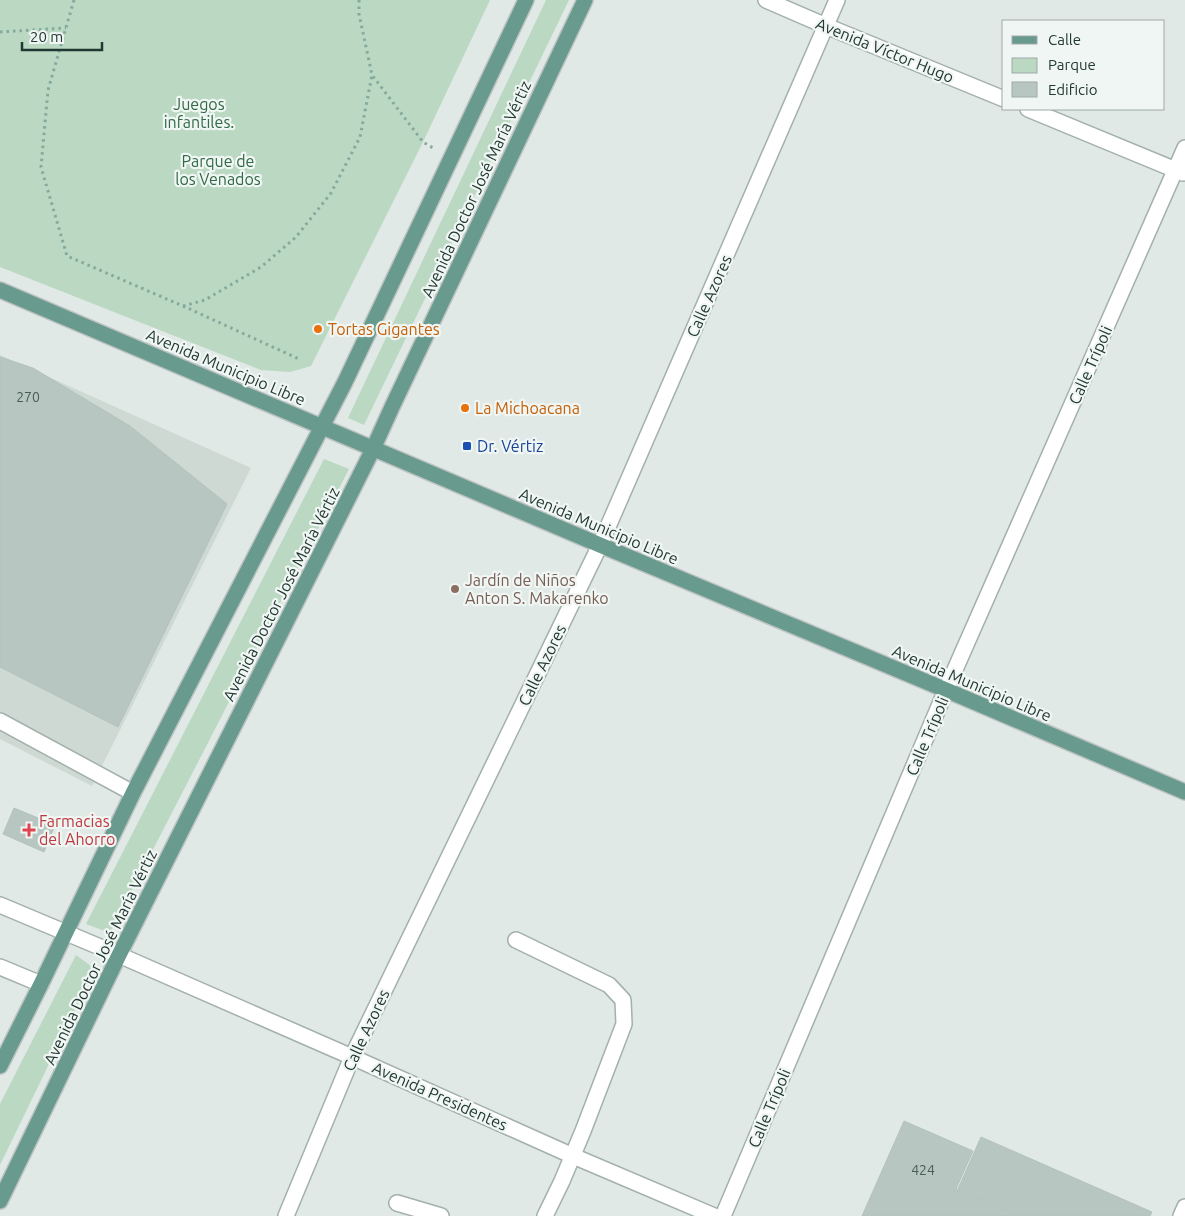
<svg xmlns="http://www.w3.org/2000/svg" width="1185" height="1216" font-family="Ubuntu,sans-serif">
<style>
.built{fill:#ced9d4}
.green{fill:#bad8c2}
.building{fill:#b8c6c1;stroke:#b3c2bc}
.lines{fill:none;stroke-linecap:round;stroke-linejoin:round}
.minor-casing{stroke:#a3b0ac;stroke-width:18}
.major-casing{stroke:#bdc3c2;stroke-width:18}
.path{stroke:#83aa9d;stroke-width:3;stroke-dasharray:2.5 4;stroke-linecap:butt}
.minor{stroke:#fff;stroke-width:15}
.major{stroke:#689a8d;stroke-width:15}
.food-dot{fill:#e8710a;stroke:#f0f6f3;stroke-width:2}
.transit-dot{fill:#1a4fb4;stroke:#f0f6f3;stroke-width:2}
.education-dot{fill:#8d6e63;stroke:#f0f6f3;stroke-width:2}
.health-dot{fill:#e0444e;stroke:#f0f6f3;stroke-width:2}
.labels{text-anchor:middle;stroke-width:4.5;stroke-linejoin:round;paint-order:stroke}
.number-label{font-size:14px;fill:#485c56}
.street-label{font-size:16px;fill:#223832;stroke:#f0f6f3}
.park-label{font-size:16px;fill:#316a46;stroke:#f0f6f3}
.food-label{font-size:16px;fill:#c56008;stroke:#f0f6f3;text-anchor:start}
.transit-label{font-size:16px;fill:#164399;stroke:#f0f6f3;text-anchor:start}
.education-label{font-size:16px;fill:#785e54;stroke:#f0f6f3;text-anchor:start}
.health-label{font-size:16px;fill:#be3a42;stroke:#f0f6f3;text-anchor:start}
</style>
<rect width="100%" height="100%" fill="#e0e9e5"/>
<!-- built -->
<path class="built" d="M 0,355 L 251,468 L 92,786 L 0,739 Z"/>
<!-- green -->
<g class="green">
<path d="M 0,0 L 490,0 L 423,142 L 311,366 L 290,372 L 261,370 L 0,267 Z"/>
<path d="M 546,0 L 569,0 L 364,425 L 348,418 Z"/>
<path d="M 324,459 L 349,469 L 110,933 L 86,924 Z"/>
<path d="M 76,955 L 95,969 L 0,1165 L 0,1104 Z"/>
</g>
<!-- building -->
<g class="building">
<path d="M 0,357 L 33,368 L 130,426 L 227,504 L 118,727 L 0,667 Z"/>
<path d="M 14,808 L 55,825 L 44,852 L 3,834 Z"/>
<path d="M 904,1121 L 973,1151 L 956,1189 L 1018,1216 L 862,1216 Z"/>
<path d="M 981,1137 L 1152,1212 L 1150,1216 L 1020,1216 L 958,1189 Z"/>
</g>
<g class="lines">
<defs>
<g id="minor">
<path d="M 766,0 L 826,26 L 1004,99"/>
<path d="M 1028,109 L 1183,173"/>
<path d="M 0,721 L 133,793"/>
<path d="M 0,905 L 119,955 L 352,1057 L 573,1156 L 714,1216"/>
<path d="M 516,940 L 609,985 L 623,1000 L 624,1024 L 583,1131 L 562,1181 L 545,1216"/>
<path d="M 0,967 L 41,984"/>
<path d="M 397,1203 L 441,1216"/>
<path d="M 286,1216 L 352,1057 L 600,545 L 837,0"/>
<path d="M 723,1216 L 946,690 L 1185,148"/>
<path d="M 1181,1216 L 1185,1207"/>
</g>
<g id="major">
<path d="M 0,290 L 600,545 L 946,690 L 1185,792"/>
<path d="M 0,1066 L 41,984 L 133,793 L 345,382 L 526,0"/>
<path d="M 0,1201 L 119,955 L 373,449 L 392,407 L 585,0"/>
</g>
</defs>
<!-- minor casing -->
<use href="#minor" class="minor-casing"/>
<!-- major casing -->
<use href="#major" class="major-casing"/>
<!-- path -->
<g class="path">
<path d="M 74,0 L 48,90 L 41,167 L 67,256 L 183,306 L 299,359"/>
<path d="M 359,0 L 359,14 L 372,75 L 423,142 L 433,148"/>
<path d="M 0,32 L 66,28"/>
<path d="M 183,306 L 205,300 L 261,267 L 296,237 L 331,193 L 360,137 L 372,75"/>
</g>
<!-- minor -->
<use href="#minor" class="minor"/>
<!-- major -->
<use href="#major" class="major"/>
</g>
<!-- markers -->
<g class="food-dot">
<circle cx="318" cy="329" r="5"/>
<circle cx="465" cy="408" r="5"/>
</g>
<rect class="transit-dot" x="462" y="441" width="10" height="10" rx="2.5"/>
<circle class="education-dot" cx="455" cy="589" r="5"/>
<path class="health-dot" d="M26.5 822.5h5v5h5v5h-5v5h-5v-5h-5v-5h5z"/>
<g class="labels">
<!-- number labels -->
<g class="number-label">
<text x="28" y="402">270</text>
<text x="923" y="1175">424</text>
</g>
<!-- street labels -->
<g class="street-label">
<text transform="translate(885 50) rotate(22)" y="6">Avenida Víctor Hugo</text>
<text transform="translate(476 189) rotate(-65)" y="6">Avenida Doctor José María Vértiz</text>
<text transform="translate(709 296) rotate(-66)" y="6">Calle Azores</text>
<text transform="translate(1090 365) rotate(-66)" y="6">Calle Trípoli</text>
<text transform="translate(226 367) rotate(23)" y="6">Avenida Municipio Libre</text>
<text transform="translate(599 526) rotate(23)" y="6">Avenida Municipio Libre</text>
<text transform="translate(281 594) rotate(-63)" y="6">Avenida Doctor José María Vértiz</text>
<text transform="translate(542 665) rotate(-64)" y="6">Calle Azores</text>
<text transform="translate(972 683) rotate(23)" y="6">Avenida Municipio Libre</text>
<text transform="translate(927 736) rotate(-67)" y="6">Calle Trípoli</text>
<text transform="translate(100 957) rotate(-64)" y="6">Avenida Doctor José María Vértiz</text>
<text transform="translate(366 1030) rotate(-65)" y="6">Calle Azores</text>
<text transform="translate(440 1096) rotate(24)" y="6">Avenida Presidentes</text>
<text transform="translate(769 1108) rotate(-67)" y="6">Calle Trípoli</text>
</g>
<!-- park labels -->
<g class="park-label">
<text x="199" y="110">Juegos<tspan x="199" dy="18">infantiles.</tspan></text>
<text x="218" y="167">Parque de<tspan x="218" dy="18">los Venados</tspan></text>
</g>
<!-- food labels -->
<g class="food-label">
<text x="328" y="335">Tortas Gigantes</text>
<text x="475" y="414">La Michoacana</text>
</g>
<!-- transit labels -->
<g class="transit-label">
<text x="477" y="452">Dr. Vértiz</text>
</g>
<!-- education labels -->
<g class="education-label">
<text x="465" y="586">Jardín de Niños<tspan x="465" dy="18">Anton S. Makarenko</tspan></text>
</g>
<!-- health labels -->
<g class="health-label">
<text x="39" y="827">Farmacias<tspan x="39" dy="18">del Ahorro</tspan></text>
</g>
</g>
<!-- legend -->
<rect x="1002" y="20" width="162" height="90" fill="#f0f6f3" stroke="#9eaaa6"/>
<rect x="1012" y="36" width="25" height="8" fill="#689a8d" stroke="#9eaaa6"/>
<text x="1048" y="45" font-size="15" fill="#223832">Calle</text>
<rect x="1012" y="58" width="25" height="15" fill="#bad8c2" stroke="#9eaaa6"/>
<text x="1048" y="70" font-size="15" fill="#223832">Parque</text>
<rect x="1012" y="82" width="25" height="15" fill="#b8c6c1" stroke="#9eaaa6"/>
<text x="1048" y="95" font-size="15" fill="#223832">Edificio</text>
<!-- scale -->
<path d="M22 42v8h80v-8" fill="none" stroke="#223832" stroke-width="2.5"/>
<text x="30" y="42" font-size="15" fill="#223832" stroke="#f0f6f3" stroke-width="4" paint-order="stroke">20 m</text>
</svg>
